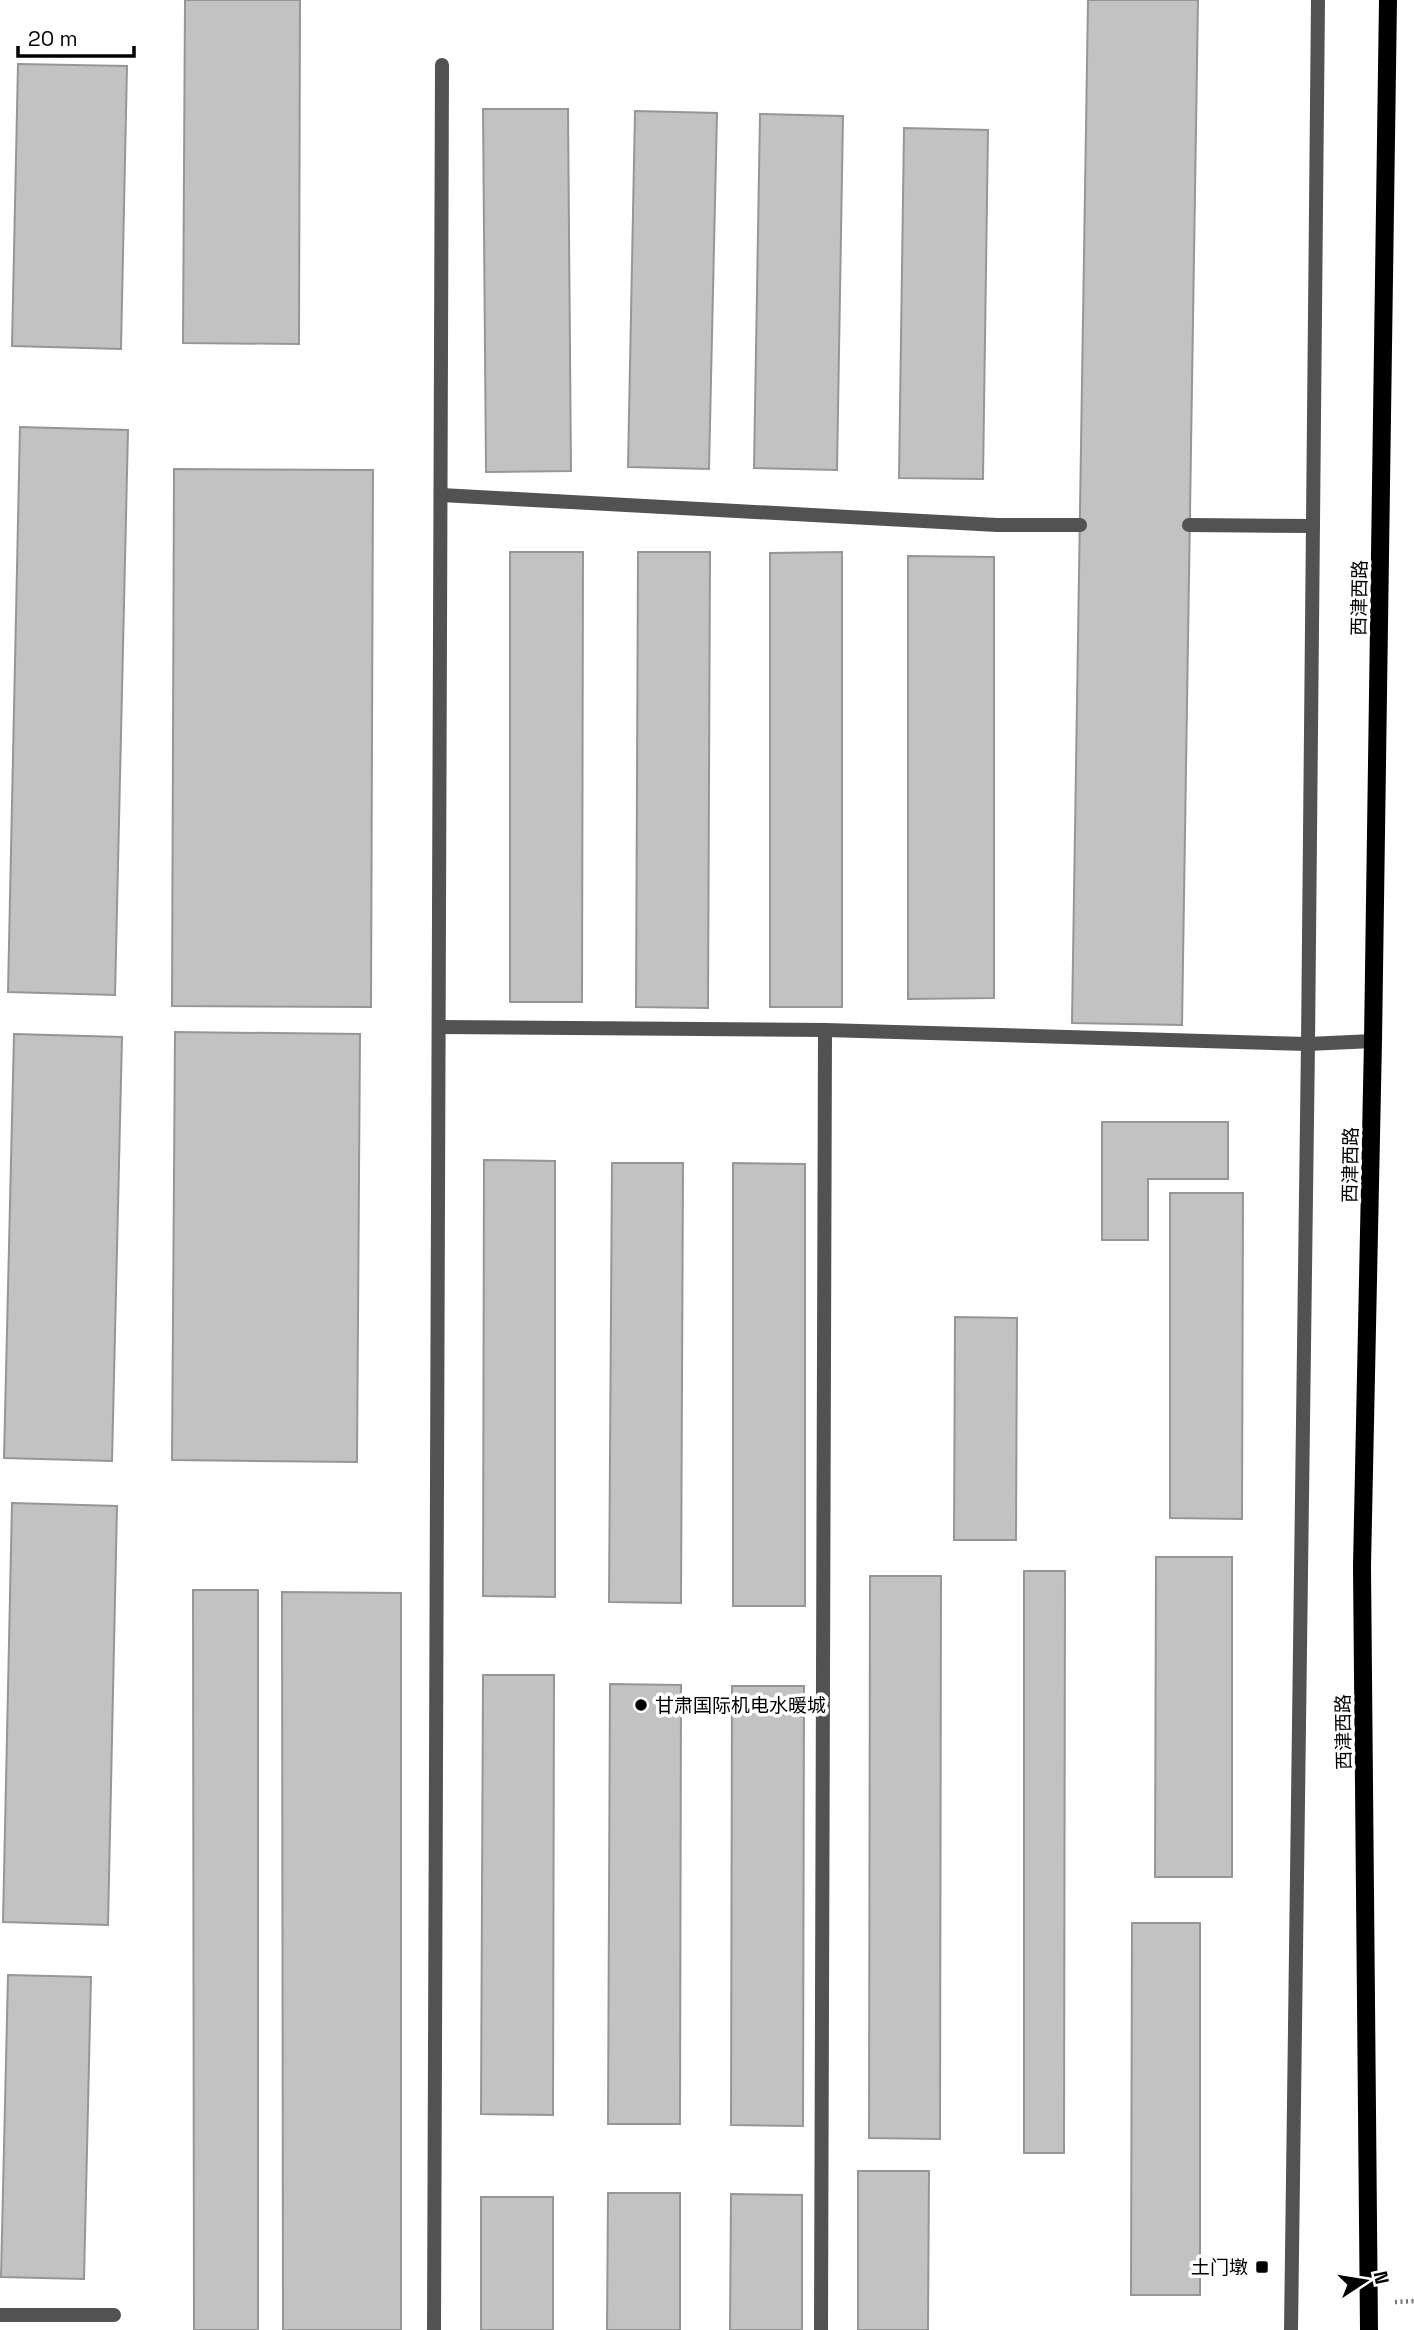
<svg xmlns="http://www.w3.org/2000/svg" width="1414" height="2330" font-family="'Space Grotesk','Noto Sans SC',sans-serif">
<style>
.building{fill:#c2c2c2;stroke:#969696;stroke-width:2}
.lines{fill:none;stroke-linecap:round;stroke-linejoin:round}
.path{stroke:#747474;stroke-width:4.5;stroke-dasharray:2 3.5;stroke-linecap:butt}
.service{stroke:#525252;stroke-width:14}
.minor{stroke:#525252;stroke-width:14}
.primary{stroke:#000;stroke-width:18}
.poi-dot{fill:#000;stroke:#fff;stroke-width:2.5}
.labels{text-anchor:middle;stroke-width:7;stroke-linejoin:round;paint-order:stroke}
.street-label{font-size:19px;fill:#000;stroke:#fff}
.poi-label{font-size:19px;fill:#000;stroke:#fff;text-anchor:start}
</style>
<rect width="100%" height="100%" fill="#fff"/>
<!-- building -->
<g class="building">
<path d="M 185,0 L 300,0 L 299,344 L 183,343 Z"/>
<path d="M 1088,0 L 1198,0 L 1182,1025 L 1072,1023 Z"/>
<path d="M 18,64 L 127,66 L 121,349 L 12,346 Z"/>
<path d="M 483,109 L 568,109 L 571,471 L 486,472 Z"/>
<path d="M 635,111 L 717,113 L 709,469 L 628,467 Z"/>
<path d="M 760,114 L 843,116 L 837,470 L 754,468 Z"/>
<path d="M 904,128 L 988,130 L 983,479 L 899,478 Z"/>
<path d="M 20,427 L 128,430 L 115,995 L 8,992 Z"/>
<path d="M 174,469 L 373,470 L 371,1007 L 172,1006 Z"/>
<path d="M 510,552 L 583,552 L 582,1002 L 510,1002 Z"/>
<path d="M 638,552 L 710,552 L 708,1008 L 636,1007 Z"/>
<path d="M 842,552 L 842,1007 L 770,1007 L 770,553 Z"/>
<path d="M 908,556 L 994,557 L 994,998 L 908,999 Z"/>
<path d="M 175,1032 L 360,1034 L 357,1462 L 172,1460 Z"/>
<path d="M 14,1034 L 122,1037 L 112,1461 L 4,1458 Z"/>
<path d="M 1102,1122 L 1228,1122 L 1228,1179 L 1148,1179 L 1148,1240 L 1102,1240 Z"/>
<path d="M 484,1160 L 555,1161 L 555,1597 L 483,1596 Z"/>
<path d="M 612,1163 L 683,1163 L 681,1603 L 609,1602 Z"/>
<path d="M 733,1163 L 805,1164 L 805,1606 L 733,1606 Z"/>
<path d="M 1170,1193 L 1243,1193 L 1242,1519 L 1170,1518 Z"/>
<path d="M 955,1317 L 1017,1318 L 1016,1540 L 954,1540 Z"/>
<path d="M 12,1503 L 117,1506 L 108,1925 L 3,1922 Z"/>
<path d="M 1156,1557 L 1232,1557 L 1232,1877 L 1155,1877 Z"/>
<path d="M 1024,1571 L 1065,1571 L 1064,2153 L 1024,2153 Z"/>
<path d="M 870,1576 L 941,1576 L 940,2139 L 869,2138 Z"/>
<path d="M 193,1590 L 258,1590 L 258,2330 L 194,2330 Z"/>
<path d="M 282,1592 L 401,1593 L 401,2330 L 283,2330 Z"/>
<path d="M 483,1675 L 554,1675 L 553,2115 L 481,2114 Z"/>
<path d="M 610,1684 L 681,1685 L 680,2124 L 608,2124 Z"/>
<path d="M 732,1686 L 804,1686 L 803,2126 L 731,2125 Z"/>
<path d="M 1132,1923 L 1200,1923 L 1200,2295 L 1131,2295 Z"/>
<path d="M 8,1975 L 91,1977 L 84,2279 L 1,2277 Z"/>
<path d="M 858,2171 L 929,2171 L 928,2330 L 858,2330 Z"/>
<path d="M 608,2193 L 680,2193 L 680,2330 L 607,2330 Z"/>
<path d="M 731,2194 L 802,2195 L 802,2330 L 730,2330 Z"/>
<rect x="481" y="2197" width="72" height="133"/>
</g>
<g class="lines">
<!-- path -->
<path class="path" d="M 1395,2302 L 1414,2301"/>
<!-- service -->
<g class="service">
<path d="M 441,495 L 997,525 L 1080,525"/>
<path d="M 1189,525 L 1313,526"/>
<path d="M 439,1027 L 825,1030 L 1308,1044 L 1373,1041"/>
<path d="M 0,2315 L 114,2315"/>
<path d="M 434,2330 L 442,65"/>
<path d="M 821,2330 L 825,1030"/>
</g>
<!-- minor -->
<path class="minor" d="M 1291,2330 L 1308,1044 L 1318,0"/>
<!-- primary -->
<path class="primary" d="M 1369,2330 L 1362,1566 L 1373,1041 L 1388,0"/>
</g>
<!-- markers -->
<g class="poi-dot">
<circle cx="641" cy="1705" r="7"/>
<rect x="1255" y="2260" width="14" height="14" rx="3.5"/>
</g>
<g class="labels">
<!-- street labels -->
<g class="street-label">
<text transform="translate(1359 598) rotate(-89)" y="7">西津西路</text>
<text transform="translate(1350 1165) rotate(-89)" y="7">西津西路</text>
<text transform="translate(1343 1732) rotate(-91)" y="7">西津西路</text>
</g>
<!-- poi labels -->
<g class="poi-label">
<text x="655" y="1712">甘肃国际机电水暖城</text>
<text x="1248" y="2274" text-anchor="end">土门墩</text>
</g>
</g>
<!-- north arrow -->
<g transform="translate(1365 2281) rotate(78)" stroke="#ffffff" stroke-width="5" paint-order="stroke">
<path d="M0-5L12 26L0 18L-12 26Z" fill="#000000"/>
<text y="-10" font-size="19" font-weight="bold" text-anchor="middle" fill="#000000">N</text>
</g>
<!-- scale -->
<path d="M18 46v10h116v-10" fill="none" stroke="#000000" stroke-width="3.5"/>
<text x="28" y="46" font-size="21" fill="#000000" stroke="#ffffff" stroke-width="5" paint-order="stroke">20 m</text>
</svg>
